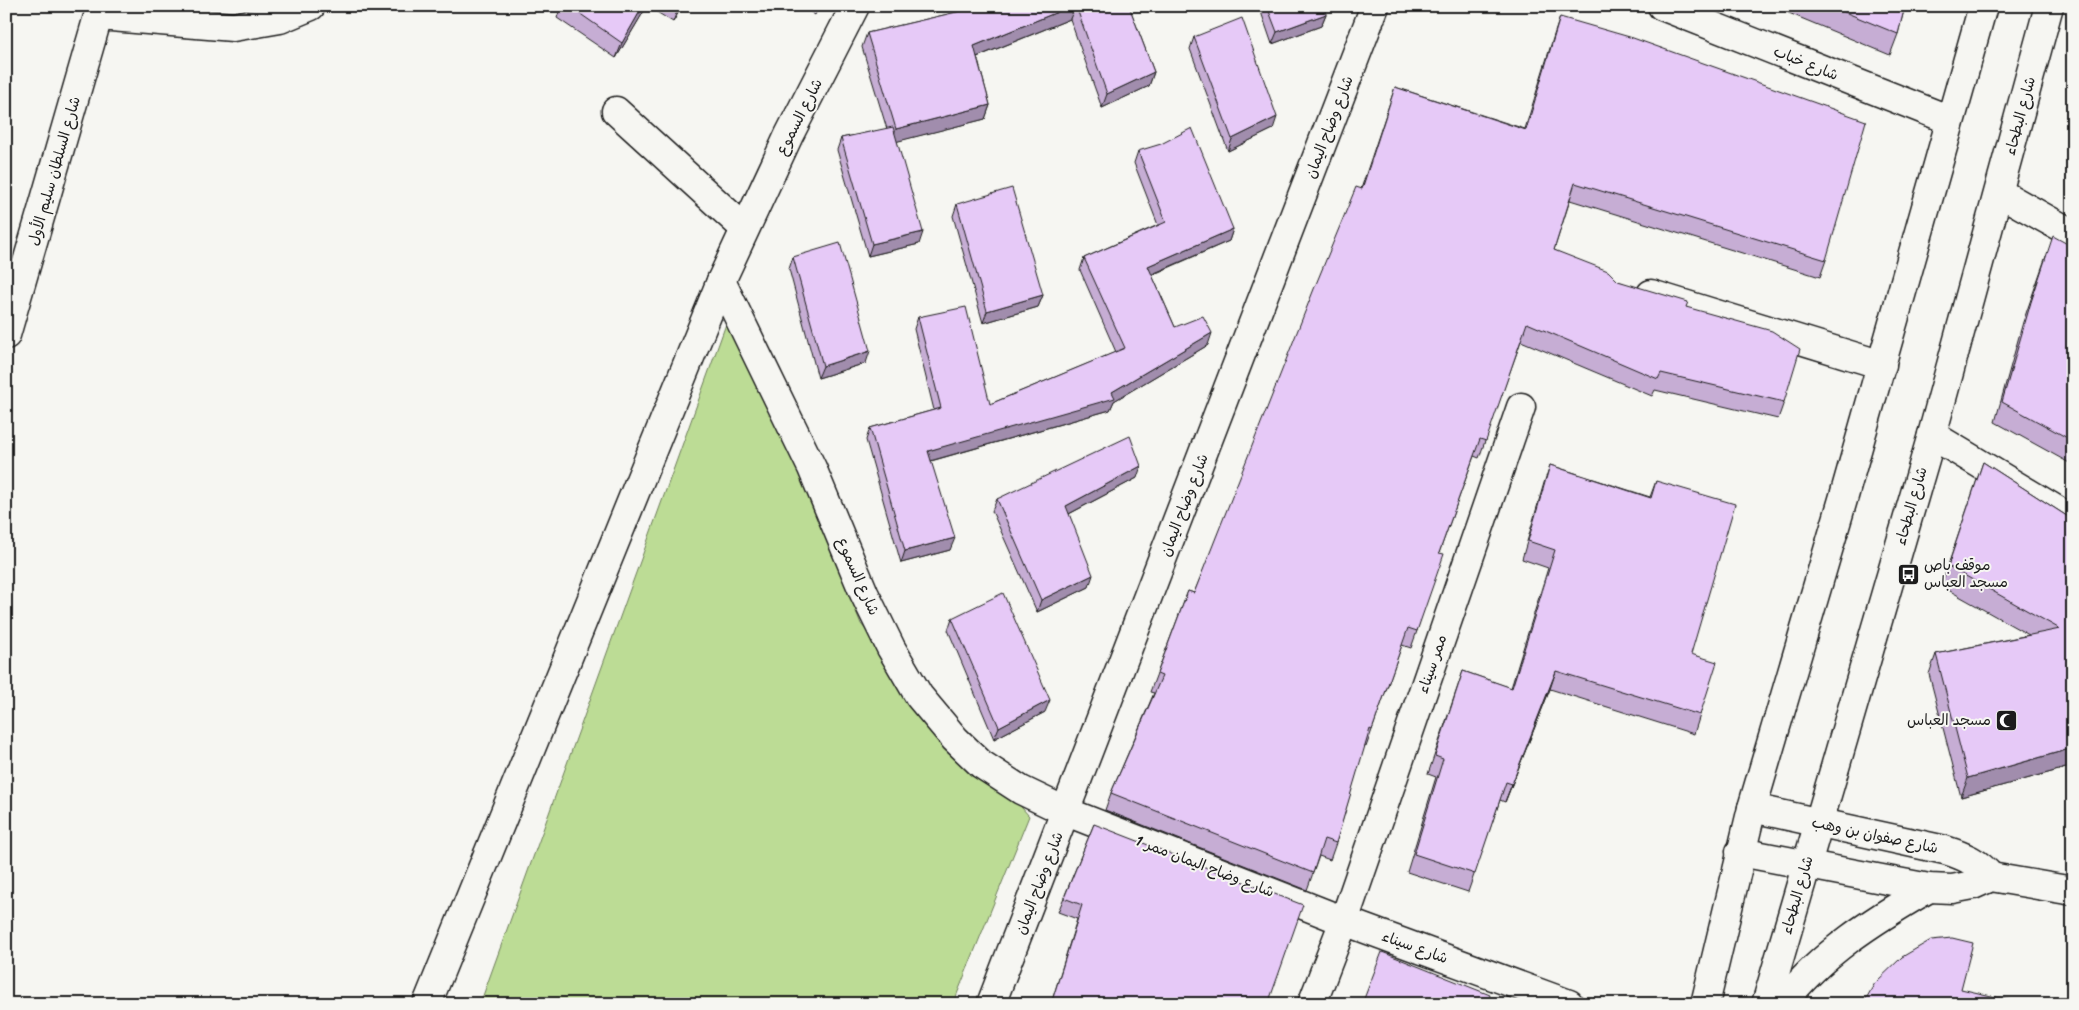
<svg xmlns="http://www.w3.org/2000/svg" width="2079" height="1010" font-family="Sriracha,'Playpen Sans Arabic',sans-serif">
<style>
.green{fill:#bcdc95;stroke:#6c7c58}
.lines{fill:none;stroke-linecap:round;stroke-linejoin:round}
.minor-casing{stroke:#1c1c1c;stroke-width:31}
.minor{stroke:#f6f6f2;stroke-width:28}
.wall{fill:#c6add4;stroke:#1c1c1c}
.shaded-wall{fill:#a18dad;stroke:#1c1c1c}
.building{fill:#e6c9f7;stroke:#1c1c1c}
.labels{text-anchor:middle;stroke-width:4;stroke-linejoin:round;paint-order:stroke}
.street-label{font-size:15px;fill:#1c1c1c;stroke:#f6f6f2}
.poi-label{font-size:15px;fill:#1c1c1c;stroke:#f6f6f2;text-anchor:start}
</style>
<rect width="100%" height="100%" fill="#f6f6f2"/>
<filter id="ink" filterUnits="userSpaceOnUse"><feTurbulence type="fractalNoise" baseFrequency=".02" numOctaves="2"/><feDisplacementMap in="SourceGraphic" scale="10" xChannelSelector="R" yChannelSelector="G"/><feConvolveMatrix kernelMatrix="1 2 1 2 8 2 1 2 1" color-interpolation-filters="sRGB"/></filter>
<g filter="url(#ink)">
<!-- green -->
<path class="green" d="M 734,302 L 861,624 L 1029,816 L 953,1004 L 480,1004 Z"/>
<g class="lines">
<defs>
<g id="minor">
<path d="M 1662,6 L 1950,120"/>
<path d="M 99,16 L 233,27 L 280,19 L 311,6"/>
<path d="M 616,111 L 744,228"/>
<path d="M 2000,193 L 2073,234"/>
<path d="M 721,281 L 812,468 L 864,593 L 891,648 L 919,696 L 955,739 L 981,764 L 1021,790 L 1067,812 L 1344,921 L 1569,1004"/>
<path d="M 1651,294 L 1882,365"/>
<path d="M 6,335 L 101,6"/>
<path d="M 1932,435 L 2073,520"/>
<path d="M 1752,808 L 1945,850 C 1964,856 1978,862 1991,877"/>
<path d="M 1740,852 L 1929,888 L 1952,889 L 1973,885 L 1991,877 L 2073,891"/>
<path d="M 427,1004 L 721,281 L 789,135 L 855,6"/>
<path d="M 991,1004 L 1375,6"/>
<path d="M 1312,1004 L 1344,921 L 1521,407"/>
<path d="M 1705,1004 L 1752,808 L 1844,496 L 1983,6"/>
<path d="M 1766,1004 L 1932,435 L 2049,6"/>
<path d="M 1782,1004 C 1821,953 1874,920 1929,888"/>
</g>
</defs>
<!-- minor casing -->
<use href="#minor" class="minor-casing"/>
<!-- minor -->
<use href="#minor" class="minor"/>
</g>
<!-- wall -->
<g class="wall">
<path d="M 561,6 L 682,6 L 673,22 L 647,6 L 616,58 L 557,18 Z"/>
<path d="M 802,6 L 819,6 L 815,15 Z"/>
<path d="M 955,6 L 1129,6 L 1154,72 L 1149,86 L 1102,108 L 1070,19 L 977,57 L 990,105 L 985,119 L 897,141 L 919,244 L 868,256 L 837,150 L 841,138 L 887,129 L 862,47 L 867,33 L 957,12 Z"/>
<path d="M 1259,6 L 1323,6 L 1326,14 L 1321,26 L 1272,44 Z"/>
<path d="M 1772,6 L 1905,6 L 1898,34 L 1890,55 Z"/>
<path d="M 1560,17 L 1826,260 L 1820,277 L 1570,200 L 1554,250 L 1618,281 L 1686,307 L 1784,402 L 1778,419 L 1655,390 L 1652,396 L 1521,341 L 1479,458 L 1474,456 L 1439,553 L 1417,631 L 1411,648 L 1402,645 L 1366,747 L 1364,746 L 1336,843 L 1330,860 L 1319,856 L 1307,890 L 1105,810 L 1111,793 L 1154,693 L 1150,692 L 1188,591 L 1194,593 L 1361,189 L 1395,87 L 1525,129 L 1554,35 Z"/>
<path d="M 1194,37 L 1273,129 L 1228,151 L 1190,49 Z"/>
<path d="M 1138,151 L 1233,229 L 1229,241 L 1152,275 L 1175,327 L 1208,345 L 1114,401 L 1110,410 L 931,461 L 950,550 L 901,563 L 866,440 L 870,428 L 934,410 L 914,329 L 918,317 L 990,404 L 1116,352 L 1080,270 L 1084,258 L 1158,225 L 1134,163 Z"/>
<path d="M 957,204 L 1043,295 L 1038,307 L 983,323 L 953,216 Z"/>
<path d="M 2073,247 L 2073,465 L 1995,422 L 2023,322 L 2046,256 Z"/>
<path d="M 793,257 L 866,363 L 818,378 L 789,269 Z"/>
<path d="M 1983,462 L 2073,520 L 2073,766 L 1961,797 L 1929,674 L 1936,654 L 2029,635 L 1941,586 Z"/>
<path d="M 1550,465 L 1650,497 L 1656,481 L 1691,654 L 1700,715 L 1694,734 L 1550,689 L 1505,802 L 1500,800 L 1468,892 L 1407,872 L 1436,777 L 1428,774 L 1463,671 L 1511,688 L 1548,568 L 1522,559 L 1544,483 Z"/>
<path d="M 1137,478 L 1069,514 L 1089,587 L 1037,612 L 992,511 L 997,499 Z"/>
<path d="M 952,618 L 1045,712 L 994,739 L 948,630 Z"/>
<path d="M 1094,824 L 1268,1004 L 1051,1004 L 1077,919 L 1058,912 Z"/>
</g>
<!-- shaded-wall -->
<g class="shaded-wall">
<path d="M 643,6 L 647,6 L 616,58 L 622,43 Z"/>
<path d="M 679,6 L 682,6 L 673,22 Z"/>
<path d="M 1072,6 L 1075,6 L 1070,19 L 969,60 L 974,46 Z"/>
<path d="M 1326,14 L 1321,26 L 1272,44 L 1277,32 Z"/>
<path d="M 1154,72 L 1149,86 L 1102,108 L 1107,94 Z"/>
<path d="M 990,105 L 985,119 L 891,143 L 896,129 Z"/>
<path d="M 1277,117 L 1273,129 L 1228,151 L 1232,139 Z"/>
<path d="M 1233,229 L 1229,241 L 1143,278 L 1148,266 Z"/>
<path d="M 923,232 L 919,244 L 868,256 L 872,244 Z"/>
<path d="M 1043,295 L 1038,307 L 983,323 L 987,311 Z"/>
<path d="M 1212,333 L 1208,345 L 1114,401 L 1110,410 L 923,463 L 928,451 L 1112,392 Z"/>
<path d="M 870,351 L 866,363 L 818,378 L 823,366 Z"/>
<path d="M 1141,466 L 1137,478 L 1061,518 L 1066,506 Z"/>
<path d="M 955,538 L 950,550 L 901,563 L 905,551 Z"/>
<path d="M 1093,575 L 1089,587 L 1037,612 L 1041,600 Z"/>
<path d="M 1556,671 L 1550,689 L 1505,802 L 1512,784 Z"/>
<path d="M 1050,700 L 1045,712 L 994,739 L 999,727 Z"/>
<path d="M 2073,748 L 2073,766 L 1961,797 L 1968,778 Z"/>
</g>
<!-- building -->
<g class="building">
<path d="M 569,6 L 643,6 L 622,43 Z"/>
<path d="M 964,6 L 1072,6 L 974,46 L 990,105 L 896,129 L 867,33 L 965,10 Z"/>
<path d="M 1076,6 L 1129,6 L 1154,72 L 1107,94 Z"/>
<path d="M 1267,6 L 1323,6 L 1326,14 L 1277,32 Z"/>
<path d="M 1830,6 L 1905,6 L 1898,34 Z"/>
<path d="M 1560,17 L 1633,38 L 1866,121 L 1826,260 L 1575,183 L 1554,250 L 1608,271 L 1618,281 L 1688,302 L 1686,307 L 1772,331 L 1800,349 L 1784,402 L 1661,373 L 1658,379 L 1527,323 L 1486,441 L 1480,439 L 1439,553 L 1444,554 L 1417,631 L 1408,628 L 1372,730 L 1370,729 L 1336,843 L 1324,839 L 1313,873 L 1111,793 L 1162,676 L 1157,674 L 1188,591 L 1194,593 L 1314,289 L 1356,187 L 1362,189 L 1395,87 L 1526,130 Z"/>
<path d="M 1242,18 L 1277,117 L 1232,139 L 1194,37 Z"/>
<path d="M 893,127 L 923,232 L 872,244 L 841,138 Z"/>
<path d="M 1192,128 L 1233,229 L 1148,266 L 1175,327 L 1203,316 L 1212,333 L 1112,392 L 1115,398 L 928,451 L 955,538 L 905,551 L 870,428 L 941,408 L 918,317 L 966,307 L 990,404 L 1125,348 L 1084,258 L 1166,222 L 1138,151 L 1161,144 Z"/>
<path d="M 1012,188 L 1043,295 L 987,311 L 957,204 Z"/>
<path d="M 2053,236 L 2073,247 L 2073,441 L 2002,402 L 2031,302 Z"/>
<path d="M 840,243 L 870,351 L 823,366 L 793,257 Z"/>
<path d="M 1130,436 L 1141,466 L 1066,506 L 1093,575 L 1041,600 L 997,499 Z"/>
<path d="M 1983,462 L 2073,520 L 2073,748 L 1968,778 L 1936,654 L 2060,629 L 1948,566 Z"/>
<path d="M 1550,465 L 1651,498 L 1656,481 L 1735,504 L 1691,654 L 1717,662 L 1700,715 L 1556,671 L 1512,784 L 1506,782 L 1475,874 L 1414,854 L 1443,759 L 1435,756 L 1463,671 L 1512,688 L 1555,550 L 1528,541 Z"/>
<path d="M 1003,593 L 1050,700 L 999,727 L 952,618 Z"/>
<path d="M 1094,824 L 1303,905 L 1268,1004 L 1051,1004 L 1082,905 L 1064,898 Z"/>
<path d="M 1952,938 L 1973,943 L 1961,989 L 2026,1004 L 1863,1004 L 1875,983 L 1902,957 L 1931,940 Z"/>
<path d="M 1382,952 L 1490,995 L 1487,1004 L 1362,1004 Z"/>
</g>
</g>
<!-- icons -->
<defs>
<symbol id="bus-square" viewBox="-11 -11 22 22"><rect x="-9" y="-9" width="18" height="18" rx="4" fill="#1c1c1c" stroke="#f6f6f2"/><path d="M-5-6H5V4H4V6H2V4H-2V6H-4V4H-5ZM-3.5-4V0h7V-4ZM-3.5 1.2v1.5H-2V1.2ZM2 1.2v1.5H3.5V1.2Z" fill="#fff"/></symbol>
<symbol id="mosque-square" viewBox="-11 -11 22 22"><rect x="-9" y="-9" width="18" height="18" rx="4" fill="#1c1c1c" stroke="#f6f6f2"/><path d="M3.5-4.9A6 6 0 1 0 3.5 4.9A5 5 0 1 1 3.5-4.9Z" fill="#fff"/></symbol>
</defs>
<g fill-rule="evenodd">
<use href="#bus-square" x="1896" y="562" width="25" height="25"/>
<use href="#mosque-square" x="1994" y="708" width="25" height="25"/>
</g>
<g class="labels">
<!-- street labels -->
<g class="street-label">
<text transform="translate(1806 63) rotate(22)" y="5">شارع خباب</text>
<text transform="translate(2020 116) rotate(-75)" y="5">شارع البطحاء</text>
<text transform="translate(799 117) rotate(-63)" y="5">شارع السموع</text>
<text transform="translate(1329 127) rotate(-69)" y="5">شارع وضاح اليمان</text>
<text transform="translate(54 171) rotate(-74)" y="5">شارع السلطان سليم الأول</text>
<text transform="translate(1184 505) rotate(-69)" y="5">شارع وضاح اليمان</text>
<text transform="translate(1911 506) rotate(-74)" y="5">شارع البطحاء</text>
<text transform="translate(858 576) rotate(66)" y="5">شارع السموع</text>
<text transform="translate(1432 664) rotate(-71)" y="5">ممر سيناء</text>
<text transform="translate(1875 835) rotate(12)" y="5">شارع صفوان بن وهب</text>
<text transform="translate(1205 866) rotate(21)" y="5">شارع وضاح اليمان ممر 1</text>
<text transform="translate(1039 883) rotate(-69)" y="5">شارع وضاح اليمان</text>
<text transform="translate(1797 895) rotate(-74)" y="5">شارع البطحاء</text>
<text transform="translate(1415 947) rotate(20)" y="5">شارع سيناء</text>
</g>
<!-- poi labels -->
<g class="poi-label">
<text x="1924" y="570">موقف باص<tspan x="1924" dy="17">مسجد العباس</tspan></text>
<text x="1991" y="725" text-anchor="end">مسجد العباس</text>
</g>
</g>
<!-- margin -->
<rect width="2079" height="1010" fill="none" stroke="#f6f6f2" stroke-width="25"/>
<rect x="12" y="12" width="2054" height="985" fill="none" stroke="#1c1c1c" stroke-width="2" filter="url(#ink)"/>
</svg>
